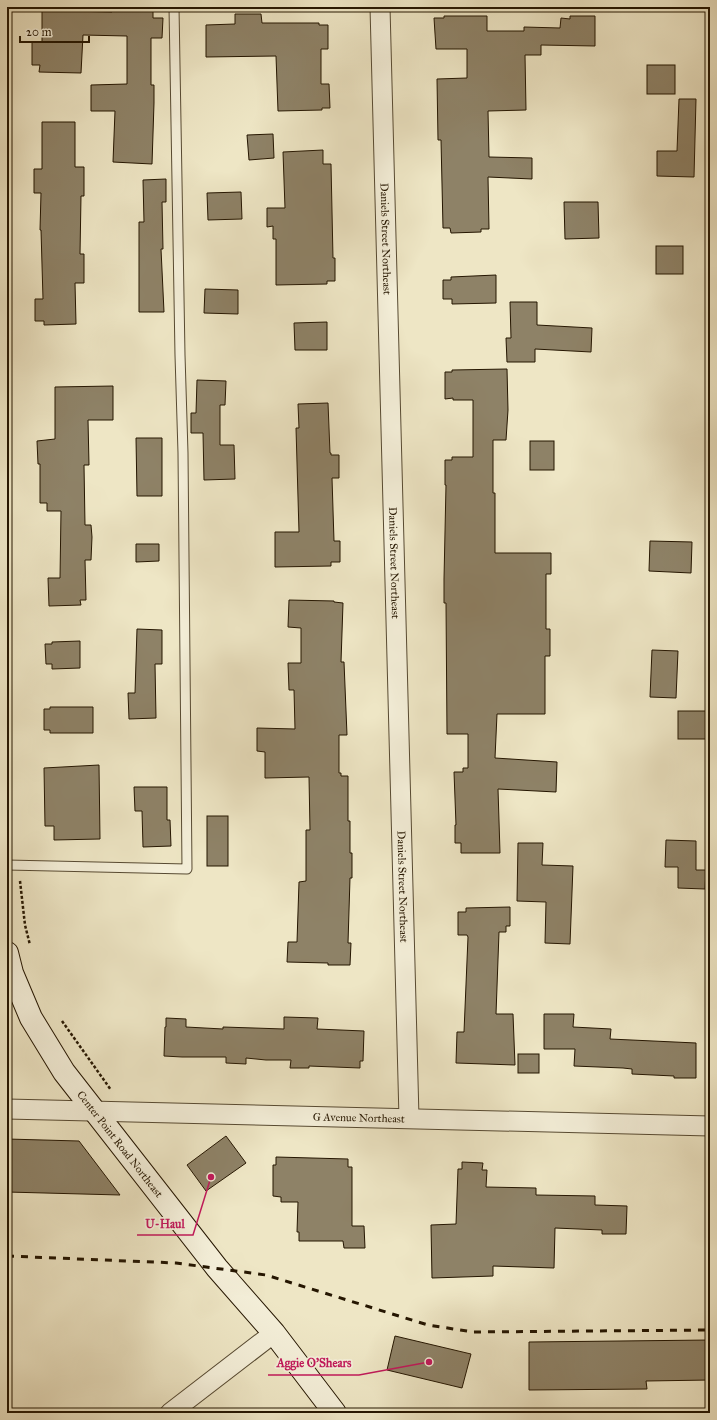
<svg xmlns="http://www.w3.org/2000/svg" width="717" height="1420" font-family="'IM FELL Great Primer',serif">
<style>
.building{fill:#8e8267;stroke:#251601}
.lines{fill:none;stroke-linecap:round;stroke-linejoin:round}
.service-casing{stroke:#574a32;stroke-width:11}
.minor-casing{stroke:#574a32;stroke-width:21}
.secondary-casing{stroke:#251601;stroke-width:24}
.path{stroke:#251601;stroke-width:2.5;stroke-dasharray:3 2;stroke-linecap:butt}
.service{stroke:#f4efd9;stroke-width:9}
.minor{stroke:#f4efd9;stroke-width:19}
.secondary{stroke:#f4efd9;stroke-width:22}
.rail{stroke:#251601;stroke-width:3;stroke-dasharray:7 7;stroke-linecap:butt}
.labels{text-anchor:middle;stroke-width:3.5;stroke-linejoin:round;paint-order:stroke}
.street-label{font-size:11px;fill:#251601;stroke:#f4efd9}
.leader{fill:none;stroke:#c2185b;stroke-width:1.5}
.callout-dot{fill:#c2185b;stroke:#f4efd9;stroke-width:1.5}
.callout-label{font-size:12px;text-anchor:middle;font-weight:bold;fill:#c2185b;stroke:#f4efd9;stroke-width:3.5;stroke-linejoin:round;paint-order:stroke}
</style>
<rect width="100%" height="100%" fill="#eee6c5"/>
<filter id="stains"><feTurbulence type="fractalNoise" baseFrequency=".005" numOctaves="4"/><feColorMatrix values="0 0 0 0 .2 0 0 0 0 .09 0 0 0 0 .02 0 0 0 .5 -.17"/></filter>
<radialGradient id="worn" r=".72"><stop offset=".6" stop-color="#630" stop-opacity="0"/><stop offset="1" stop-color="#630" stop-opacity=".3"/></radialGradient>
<!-- building -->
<g class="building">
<path d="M 42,7 L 68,7 L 68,11 L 112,12 L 112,7 L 153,7 L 153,18 L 163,18 L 162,38 L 151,38 L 151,85 L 154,85 L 154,103 L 152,164 L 113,162 L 115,111 L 91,111 L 91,85 L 127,84 L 127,36 L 83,35 L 81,73 L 39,72 L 40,65 L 32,65 L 32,42 L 42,42 Z"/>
<path d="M 235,14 L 261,14 L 262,23 L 319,23 L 319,25 L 328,25 L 328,49 L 321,49 L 321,84 L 329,84 L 330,108 L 322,108 L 322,110 L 278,111 L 276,56 L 206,57 L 206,25 L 235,24 Z"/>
<path d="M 444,16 L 487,16 L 487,31 L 524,31 L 524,27 L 560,28 L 561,18 L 570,19 L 570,16 L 595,16 L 595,46 L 541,45 L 541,55 L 525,55 L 526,110 L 488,111 L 489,157 L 532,158 L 532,179 L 488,177 L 489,229 L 481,229 L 481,232 L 451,233 L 450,228 L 443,228 L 441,140 L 438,140 L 437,79 L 467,78 L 467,49 L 436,49 L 434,18 L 444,18 Z"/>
<rect x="647" y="65" width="28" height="29"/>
<path d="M 679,99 L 696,99 L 694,177 L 657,176 L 657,151 L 677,151 Z"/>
<path d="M 42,122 L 75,122 L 75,167 L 84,167 L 84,196 L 81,196 L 80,254 L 84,254 L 84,283 L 75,283 L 76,324 L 44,325 L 44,321 L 35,321 L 35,299 L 43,299 L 41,230 L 40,230 L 41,193 L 34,193 L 34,169 L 42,169 Z"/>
<path d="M 273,134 L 274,158 L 249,160 L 247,135 Z"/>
<path d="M 323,150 L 323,164 L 331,164 L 333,258 L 335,258 L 335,281 L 327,281 L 327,284 L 276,285 L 276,239 L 273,239 L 273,226 L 267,227 L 267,208 L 285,208 L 283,152 Z"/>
<path d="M 166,179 L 166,202 L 162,202 L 163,249 L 161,249 L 164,312 L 139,312 L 139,222 L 144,222 L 143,180 Z"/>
<path d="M 241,192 L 242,219 L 208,220 L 207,193 Z"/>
<path d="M 564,202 L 598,202 L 599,238 L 565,239 Z"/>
<rect x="656" y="246" width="27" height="28"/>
<path d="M 496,275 L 496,303 L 452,304 L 452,299 L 443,299 L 443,280 L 451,280 L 451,277 Z"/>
<path d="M 205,289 L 238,290 L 238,314 L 204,313 Z"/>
<path d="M 510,302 L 537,302 L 537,325 L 592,328 L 591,352 L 535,349 L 535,362 L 507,362 L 506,338 L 511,338 Z"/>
<path d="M 327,322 L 327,350 L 295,350 L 294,323 Z"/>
<path d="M 507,369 L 508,410 L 506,440 L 493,440 L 493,493 L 495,493 L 495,553 L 551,553 L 551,574 L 546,574 L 546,629 L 550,629 L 550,656 L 545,656 L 545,714 L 497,714 L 495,758 L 557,762 L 556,792 L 498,789 L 500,853 L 461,853 L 461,843 L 455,843 L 455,825 L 456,825 L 454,772 L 463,772 L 463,768 L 468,768 L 468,734 L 447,734 L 446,603 L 444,603 L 444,579 L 446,485 L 445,485 L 445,460 L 452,460 L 452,457 L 473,457 L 473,400 L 453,400 L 453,398 L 445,399 L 445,372 L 452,372 L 452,370 Z"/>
<path d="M 197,380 L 226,381 L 225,405 L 220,405 L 220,445 L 234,445 L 235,479 L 204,480 L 203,433 L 191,433 L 191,413 L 196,413 Z"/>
<path d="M 113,386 L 113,420 L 88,420 L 89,465 L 84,465 L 85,525 L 91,525 L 92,537 L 91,560 L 85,560 L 86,600 L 80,600 L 81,605 L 49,606 L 48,578 L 60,578 L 61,511 L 47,511 L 47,503 L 40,503 L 40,464 L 38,464 L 37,441 L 55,439 L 55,387 Z"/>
<path d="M 328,403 L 330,453 L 331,453 L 331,455 L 339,455 L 339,478 L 332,478 L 334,541 L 340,541 L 340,562 L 331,562 L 331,566 L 275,567 L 275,532 L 299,532 L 296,428 L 299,428 L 298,404 Z"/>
<path d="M 136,438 L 162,438 L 162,496 L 137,496 Z"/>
<rect x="530" y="441" width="24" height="29"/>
<path d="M 650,541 L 692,542 L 691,573 L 649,571 Z"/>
<path d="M 136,544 L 159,544 L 159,561 L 136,562 Z"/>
<path d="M 289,600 L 334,601 L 334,602 L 343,603 L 341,662 L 344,662 L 347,735 L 339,735 L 339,773 L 341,773 L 341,776 L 348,776 L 348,821 L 350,821 L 350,853 L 352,853 L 352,878 L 350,878 L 348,943 L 351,943 L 350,965 L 328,965 L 328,963 L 287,962 L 288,942 L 297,942 L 299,882 L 306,881 L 306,830 L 310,830 L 309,777 L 265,778 L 265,752 L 257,751 L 257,728 L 295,729 L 294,690 L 289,690 L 288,663 L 301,663 L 301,628 L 288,627 Z"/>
<path d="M 137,629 L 162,630 L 162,664 L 155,664 L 156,718 L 129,719 L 128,693 L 135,693 Z"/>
<path d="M 80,641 L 80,668 L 52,669 L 52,664 L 46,664 L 45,644 L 52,644 L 52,642 Z"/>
<path d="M 652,650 L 678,651 L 676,698 L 650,697 Z"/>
<path d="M 50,707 L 93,707 L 93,733 L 50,733 L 50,730 L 44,730 L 44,709 L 50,709 Z"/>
<rect x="678" y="711" width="28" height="28"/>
<path d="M 99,765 L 100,839 L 54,840 L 54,826 L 45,826 L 44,768 Z"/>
<path d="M 134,787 L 167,787 L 167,820 L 170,820 L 171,846 L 143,847 L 142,811 L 135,811 Z"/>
<rect x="207" y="816" width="21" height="50"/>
<path d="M 666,840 L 696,841 L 696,870 L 706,870 L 705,889 L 678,888 L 678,867 L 665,867 Z"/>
<path d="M 518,843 L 543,843 L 542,865 L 573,866 L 570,944 L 545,943 L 546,902 L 517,901 Z"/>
<path d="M 510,907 L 510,926 L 506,926 L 506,932 L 499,932 L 496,1014 L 513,1014 L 515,1065 L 456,1063 L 457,1032 L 464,1032 L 468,937 L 467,935 L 458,935 L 458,912 L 466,912 L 466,908 Z"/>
<path d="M 544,1014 L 574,1014 L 573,1027 L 611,1029 L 610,1039 L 696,1043 L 696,1078 L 674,1078 L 674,1076 L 632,1074 L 632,1069 L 623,1068 L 574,1066 L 575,1049 L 544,1049 Z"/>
<path d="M 284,1017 L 318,1018 L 317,1029 L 364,1031 L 363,1061 L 360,1061 L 360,1068 L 309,1066 L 309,1068 L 290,1068 L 291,1060 L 266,1060 L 246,1058 L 246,1064 L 226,1063 L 226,1057 L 182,1057 L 164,1056 L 165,1027 L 166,1027 L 166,1018 L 186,1019 L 186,1027 L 223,1029 L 223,1027 L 284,1029 Z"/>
<rect x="518" y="1054" width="21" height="19"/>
<path d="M 226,1136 L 246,1163 L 206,1191 L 187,1165 Z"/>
<path d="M 7,1139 L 79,1141 L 120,1195 L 7,1192 Z"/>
<path d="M 276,1157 L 348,1159 L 348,1167 L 352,1167 L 352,1226 L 364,1226 L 365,1248 L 344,1248 L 343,1241 L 299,1241 L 299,1232 L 297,1232 L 298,1202 L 281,1202 L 281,1197 L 273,1196 L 273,1165 L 276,1165 Z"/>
<path d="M 462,1162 L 483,1163 L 482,1170 L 487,1170 L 486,1187 L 536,1188 L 536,1195 L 595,1196 L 595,1205 L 627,1206 L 626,1234 L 602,1234 L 602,1230 L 555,1228 L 554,1268 L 493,1266 L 493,1276 L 432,1278 L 431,1225 L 456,1224 L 458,1169 L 462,1169 Z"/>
<path d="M 395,1336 L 471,1354 L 462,1388 L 387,1370 Z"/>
<path d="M 710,1340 L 710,1380 L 646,1381 L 647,1389 L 529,1390 L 529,1342 Z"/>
</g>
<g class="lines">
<defs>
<path id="service" d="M 7,865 L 187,869 L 183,453 L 180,355 L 174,7"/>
<g id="minor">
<path id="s1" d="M 380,7 L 409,1118"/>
<path id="s2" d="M 7,1109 L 710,1126"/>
<path d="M 170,1413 L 274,1333"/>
</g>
<g id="secondary">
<path id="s3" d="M 7,953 L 12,973 L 31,1018 L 64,1072 L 217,1268 L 274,1333 L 335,1413"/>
</g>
</defs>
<!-- service casing -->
<use href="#service" class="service-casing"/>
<!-- minor casing -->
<use href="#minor" class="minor-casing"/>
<!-- secondary casing -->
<use href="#secondary" class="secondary-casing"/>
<!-- path -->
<g class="path">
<path d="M 20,881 L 25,925 L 30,945"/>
<path d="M 62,1021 L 111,1090"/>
</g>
<!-- service -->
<use href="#service" class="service"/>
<!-- minor -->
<use href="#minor" class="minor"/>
<!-- secondary -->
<use href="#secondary" class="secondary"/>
<!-- rail -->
<path class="rail" d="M 7,1256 L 176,1263 L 266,1275 L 428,1325 L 473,1332 L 710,1330"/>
</g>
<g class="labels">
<!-- street labels -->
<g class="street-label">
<text dy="4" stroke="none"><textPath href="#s1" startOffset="232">Daniels Street Northeast</textPath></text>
<text dy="4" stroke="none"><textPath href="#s1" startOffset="556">Daniels Street Northeast</textPath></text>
<text dy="4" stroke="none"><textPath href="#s1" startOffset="880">Daniels Street Northeast</textPath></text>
<text dy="4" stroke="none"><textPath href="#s2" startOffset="352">G Avenue Northeast</textPath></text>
<text dy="4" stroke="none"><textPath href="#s3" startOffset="224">Center Point Road Northeast</textPath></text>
</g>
</g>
<!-- callouts -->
<path class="leader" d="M211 1177L193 1235H137M429 1362L359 1375H268"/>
<g class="callout-dot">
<circle cx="211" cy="1177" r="4"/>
<circle cx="429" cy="1362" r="4"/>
</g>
<g class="callout-label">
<text x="165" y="1228">U-Haul</text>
<text x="314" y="1367">Aggie O'Shears</text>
</g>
<!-- margin -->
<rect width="717" height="1420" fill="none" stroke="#eee6c5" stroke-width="24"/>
<rect x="8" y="8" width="701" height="1404" fill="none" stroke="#251601" stroke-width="2"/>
<rect x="12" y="12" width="693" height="1396" fill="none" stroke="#251601"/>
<!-- scale -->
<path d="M20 36v6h69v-6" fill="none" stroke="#251601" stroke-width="2"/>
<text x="26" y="36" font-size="12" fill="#251601" stroke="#f4efd9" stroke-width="3" paint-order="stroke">20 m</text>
<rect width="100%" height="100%" filter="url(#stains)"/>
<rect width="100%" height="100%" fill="url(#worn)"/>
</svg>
